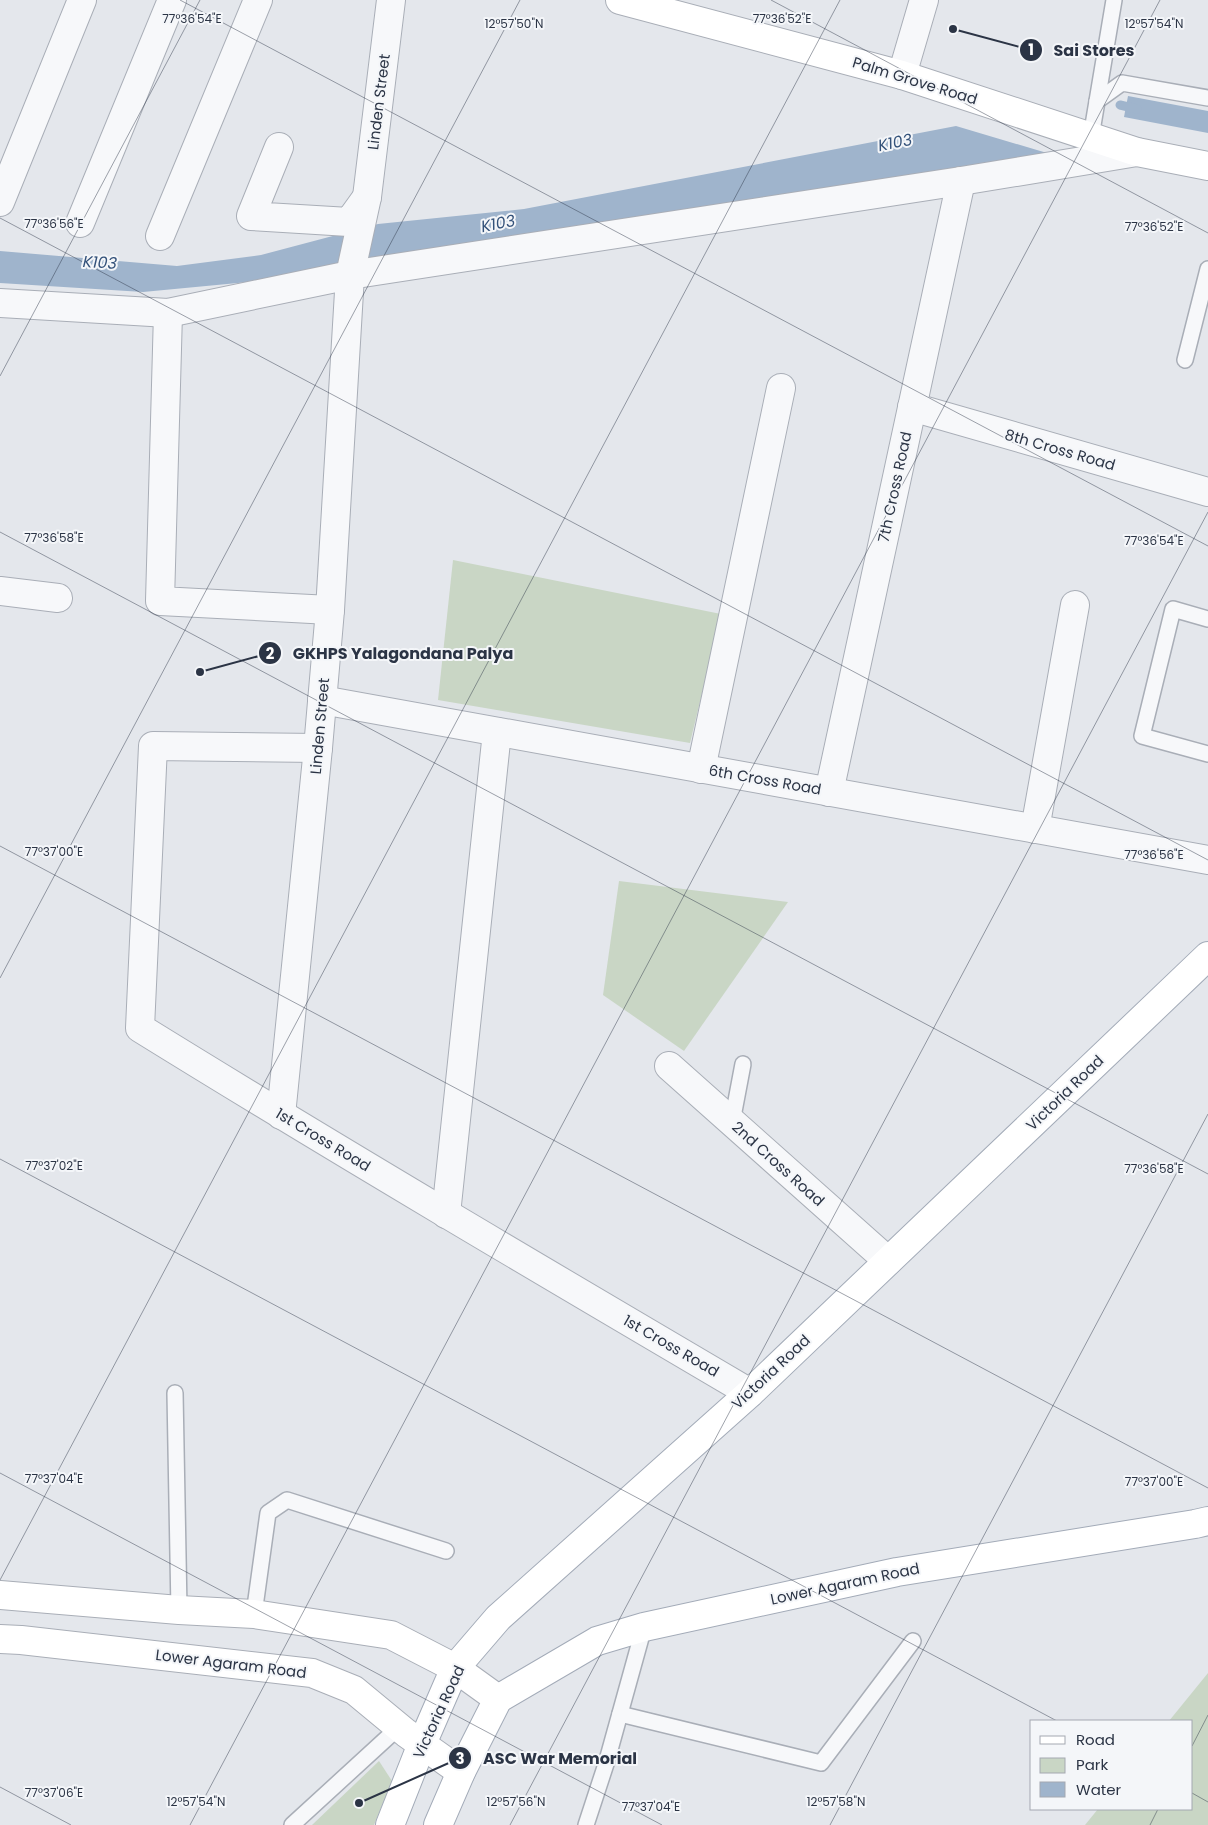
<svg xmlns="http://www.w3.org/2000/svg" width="1208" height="1825" font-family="Poppins,sans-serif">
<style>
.green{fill:#c9d6c5}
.water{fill:#9fb4cc}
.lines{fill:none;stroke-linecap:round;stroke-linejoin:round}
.stream{stroke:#9fb4cc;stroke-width:9}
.lane-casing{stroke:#a9aeb7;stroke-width:18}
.street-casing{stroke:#a9aeb7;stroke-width:30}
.secondary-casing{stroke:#a9aeb7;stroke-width:30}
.primary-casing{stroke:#a3abb8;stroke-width:30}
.lane{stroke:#f7f8fa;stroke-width:15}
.street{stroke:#f7f8fa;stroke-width:28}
.secondary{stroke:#fff;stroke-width:28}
.primary{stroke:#fff;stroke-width:28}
.ticks{fill:none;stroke:#2b3445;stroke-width:1;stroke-opacity:0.45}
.labels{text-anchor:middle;stroke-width:4;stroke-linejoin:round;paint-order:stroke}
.street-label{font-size:15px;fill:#2b3445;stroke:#f4f6f9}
.water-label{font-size:16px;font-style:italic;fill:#34527a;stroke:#f4f6f9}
.ticks-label{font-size:12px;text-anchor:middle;fill:#2b3445;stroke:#f4f6f9;stroke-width:4;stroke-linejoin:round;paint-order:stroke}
.leader{fill:none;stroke:#2b3445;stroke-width:2}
.callout-dot{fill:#2b3445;stroke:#f4f6f9;stroke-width:2}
.mark-label{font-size:15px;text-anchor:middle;font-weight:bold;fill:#fff}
.callout-label{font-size:16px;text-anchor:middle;font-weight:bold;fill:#2b3445;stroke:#f4f6f9;stroke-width:4;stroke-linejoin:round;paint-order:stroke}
</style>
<rect width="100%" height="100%" fill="#e4e7ec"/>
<!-- green -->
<g class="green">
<path d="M 453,560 L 721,614 L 690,743 L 438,700 Z"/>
<path d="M 619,881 L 788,902 L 684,1051 L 603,995 Z"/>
<path d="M 1208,1673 L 1208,1825 L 1085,1825 L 1098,1809 L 1192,1809 L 1192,1721 L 1169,1721 Z"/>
<path d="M 379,1761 L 392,1781 L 374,1825 L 312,1825 Z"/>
</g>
<!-- water -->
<g class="water">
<path d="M 1128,96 L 1208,111 L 1208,133 L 1124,117 Z"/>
<path d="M 956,126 L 1047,153 L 373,270 L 143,292 L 0,283 L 0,251 L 177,266 L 261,255 L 378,224 L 524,209 Z"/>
</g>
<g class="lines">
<!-- stream -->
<path class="stream" d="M 1120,105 L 1137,109"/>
<defs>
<g id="lane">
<path d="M 1097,101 L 1122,83 L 1208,98"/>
<path d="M 1091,137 L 1114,0"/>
<path d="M 1185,360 L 1208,269"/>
<path d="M 1208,619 L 1173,609 L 1142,736 L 1208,754"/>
<path d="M 732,1122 L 743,1064"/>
<path d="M 175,1393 L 179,1610"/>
<path d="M 254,1614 L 268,1513 L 287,1500 L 446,1551"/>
<path d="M 620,1714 L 821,1763 L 913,1641"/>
<path d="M 292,1825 L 399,1727"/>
<path d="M 586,1825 L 606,1764 L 644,1627"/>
</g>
<g id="street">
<path d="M 902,75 L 924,0"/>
<path d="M 279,147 L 251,216 L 349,222 L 367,197"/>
<path d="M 0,202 L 82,0"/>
<path d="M 80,223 L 172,0"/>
<path d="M 160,236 L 258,0"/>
<path d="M 0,303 L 168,313 L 350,275 L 961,181 L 1137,152"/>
<path d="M 168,313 L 160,601 L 330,610"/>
<path d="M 912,407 L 1208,492"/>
<path d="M 0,591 L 58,598"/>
<path d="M 322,700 L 1208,860"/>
<path d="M 318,748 L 153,746 L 140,1028 C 342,1153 546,1273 750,1393"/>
<path d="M 701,769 L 781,388"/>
<path d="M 829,792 L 961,181"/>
<path d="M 1035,829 L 1075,605"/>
<path d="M 669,1066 L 888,1261"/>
<path d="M 281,1115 L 318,748 L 330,610 L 350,275 L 367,197 L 391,0"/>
<path d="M 446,1214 L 497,732"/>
</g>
<g id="secondary">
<path d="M 620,0 L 902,75 L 1137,152 L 1208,166"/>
<path d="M 0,1595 L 179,1610 L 254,1614 L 391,1635 L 455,1668 L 498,1699"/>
<path d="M 0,1639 L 21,1640 L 312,1673 L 354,1690 L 406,1733 L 461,1772"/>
</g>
<g id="primary">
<path d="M 390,1825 L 422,1744 L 455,1668 L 498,1618 L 750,1393 L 1208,956"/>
<path d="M 438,1825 L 461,1772 L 498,1699 L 597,1641 L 644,1627 L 897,1572 L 1195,1524 L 1208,1521"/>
</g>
</defs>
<!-- lane casing -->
<use href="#lane" class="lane-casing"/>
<!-- street casing -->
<use href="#street" class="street-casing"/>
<!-- secondary casing -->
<use href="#secondary" class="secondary-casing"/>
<!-- primary casing -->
<use href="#primary" class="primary-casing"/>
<!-- lane -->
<use href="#lane" class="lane"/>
<!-- street -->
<use href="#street" class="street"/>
<!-- secondary -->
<use href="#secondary" class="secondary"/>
<!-- primary -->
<use href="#primary" class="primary"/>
</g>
<!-- ticks -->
<path class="ticks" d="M 180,0 L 1208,546M 771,0 L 1208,233M 0,218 L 1208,860M 0,376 L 200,0M 0,532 L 1208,1174M 0,846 L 1208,1488M 0,978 L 520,0M 0,1159 L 1057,1721M 0,1473 L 662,1825M 0,1580 L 840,0M 1192,1746 L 1208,1715M 0,1787 L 71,1825M 1192,1793 L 1208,1802M 190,1825 L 1160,0M 510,1825 L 1208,512M 830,1825 L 1208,1114M 1150,1825 L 1158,1809"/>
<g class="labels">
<!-- street labels -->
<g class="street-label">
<text transform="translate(915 81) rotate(17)" y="5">Palm Grove Road</text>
<text transform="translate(379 102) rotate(-83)" y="5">Linden Street</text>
<text transform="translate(1060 450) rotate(16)" y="5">8th Cross Road</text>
<text transform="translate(895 487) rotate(-78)" y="5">7th Cross Road</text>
<text transform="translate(320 726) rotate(-85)" y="5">Linden Street</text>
<text transform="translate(765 780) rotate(10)" y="5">6th Cross Road</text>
<text transform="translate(1065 1093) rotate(-44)" y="5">Victoria Road</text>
<text transform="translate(323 1140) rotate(31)" y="5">1st Cross Road</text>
<text transform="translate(778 1164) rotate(42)" y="5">2nd Cross Road</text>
<text transform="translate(671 1346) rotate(30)" y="5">1st Cross Road</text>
<text transform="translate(771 1372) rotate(-43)" y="5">Victoria Road</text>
<text transform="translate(845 1584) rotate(-12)" y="5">Lower Agaram Road</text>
<text transform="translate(231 1664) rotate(7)" y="5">Lower Agaram Road</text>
<text transform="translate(439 1712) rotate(-65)" y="5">Victoria Road</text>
</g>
<!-- water labels -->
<g class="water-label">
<text transform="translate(895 142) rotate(-11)" y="6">K103</text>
<text transform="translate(498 223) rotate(-11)" y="6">K103</text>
<text transform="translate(100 262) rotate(3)" y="6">K103</text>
</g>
</g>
<g class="ticks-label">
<text x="192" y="23">77°36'54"E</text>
<text x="782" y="23">77°36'52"E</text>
<text x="514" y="28">12°57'50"N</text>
<text x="1154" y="28">12°57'54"N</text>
<text x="54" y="228">77°36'56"E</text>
<text x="1154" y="231">77°36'52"E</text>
<text x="54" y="542">77°36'58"E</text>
<text x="1154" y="545">77°36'54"E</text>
<text x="54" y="856">77°37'00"E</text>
<text x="1154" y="859">77°36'56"E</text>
<text x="54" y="1170">77°37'02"E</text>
<text x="1154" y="1173">77°36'58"E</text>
<text x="54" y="1483">77°37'04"E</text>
<text x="1154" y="1486">77°37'00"E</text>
<text x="54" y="1797">77°37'06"E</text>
<text x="196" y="1806">12°57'54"N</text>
<text x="516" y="1806">12°57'56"N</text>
<text x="836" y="1806">12°57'58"N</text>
<text x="651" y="1811">77°37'04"E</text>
</g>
<!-- callouts -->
<path class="leader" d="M953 29L1031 50M200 672L270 653M359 1803L460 1758"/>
<g class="callout-dot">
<circle cx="953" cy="29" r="5"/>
<circle cx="200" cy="672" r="5"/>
<circle cx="359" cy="1803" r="5"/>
<circle cx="1031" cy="50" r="12"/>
<circle cx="270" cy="653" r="12"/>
<circle cx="460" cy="1758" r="12"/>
</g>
<g class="mark-label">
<text x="1031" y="55">1</text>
<text x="270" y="659">2</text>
<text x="460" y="1764">3</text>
</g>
<g class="callout-label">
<text x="1094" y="56">Sai Stores</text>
<text x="403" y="659">GKHPS Yalagondana Palya</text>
<text x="560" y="1764">ASC War Memorial</text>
</g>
<!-- legend -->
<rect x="1030" y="1720" width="162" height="90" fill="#f4f6f9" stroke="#a4a8b1"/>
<rect x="1040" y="1736" width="25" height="8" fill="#ffffff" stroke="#a4a8b1"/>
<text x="1076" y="1745" font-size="15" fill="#2b3445">Road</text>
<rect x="1040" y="1758" width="25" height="15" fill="#c9d6c5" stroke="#a4a8b1"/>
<text x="1076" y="1770" font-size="15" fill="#2b3445">Park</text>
<rect x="1040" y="1782" width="25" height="15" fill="#9fb4cc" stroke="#a4a8b1"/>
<text x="1076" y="1795" font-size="15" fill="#2b3445">Water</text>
</svg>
